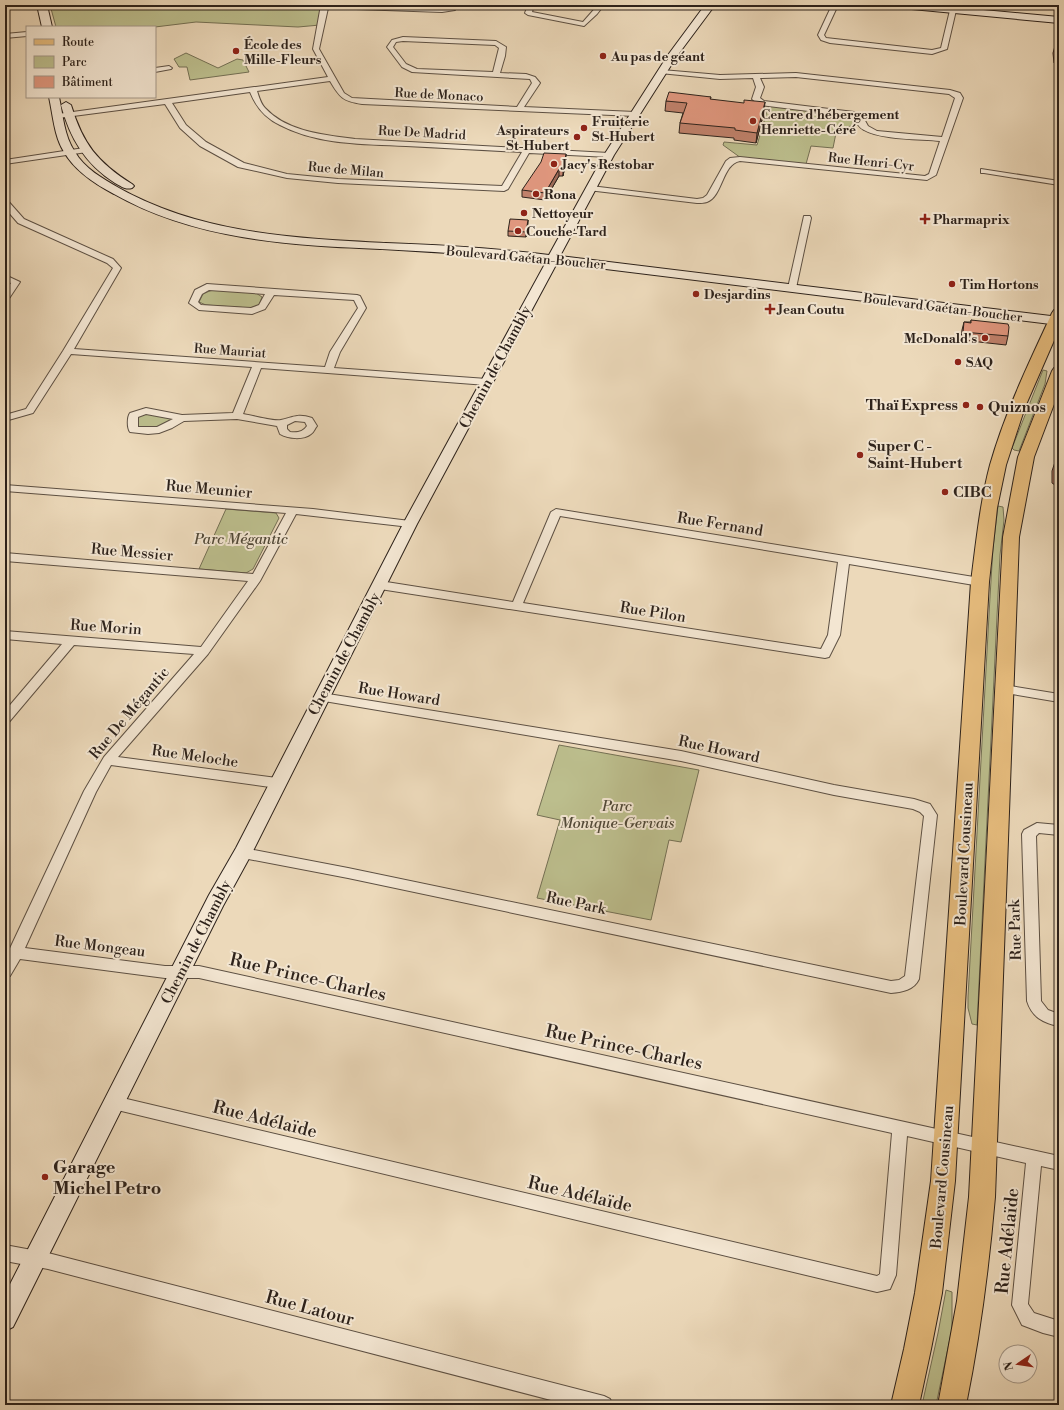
<svg xmlns="http://www.w3.org/2000/svg" width="1064" height="1410" font-family="'Libre Bodoni',serif">
<style>
.green{fill:#bcbe8d;stroke:#747054}
.lines{fill:none;stroke-linecap:round;stroke-linejoin:round}
.street-casing{stroke:#5d5043;stroke-width:2}
.secondary-casing{stroke:#2d221b;stroke-width:2}
.primary-casing{stroke:#2d221b;stroke-width:2}
.street{fill:#f3e6d2;fill-rule:evenodd}
.secondary{fill:#f3e6d2;fill-rule:evenodd}
.primary{fill:#e6bc7d;fill-rule:evenodd}
.wall{fill:#c1826c;stroke:#2d221b}
.shaded-wall{fill:#9d6a58;stroke:#2d221b}
.building{fill:#e0977e;stroke:#2d221b}
.poi-dot{fill:#8f2418;stroke:#f3e6d2;stroke-width:1.5}
.labels{text-anchor:middle;stroke-width:4;stroke-linejoin:round;paint-order:stroke}
.far-poi-label{font-size:13px;font-weight:bold;fill:#2d221b;stroke:#f3e6d2;text-anchor:start}
.far-street-label{font-size:13px;fill:#2d221b;stroke:#f3e6d2}
.street-label{font-size:15px;fill:#2d221b;stroke:#f3e6d2}
.poi-label{font-size:15px;font-weight:bold;fill:#2d221b;stroke:#f3e6d2;text-anchor:start}
.park-label{font-size:15px;font-style:italic;fill:#514938;stroke:#f3e6d2}
.near-street-label{font-size:18px;fill:#2d221b;stroke:#f3e6d2}
.near-poi-label{font-size:18px;font-weight:bold;fill:#2d221b;stroke:#f3e6d2;text-anchor:start}
</style>
<rect width="100%" height="100%" fill="#ecd9ba"/>
<filter id="stains"><feTurbulence type="fractalNoise" baseFrequency=".005" numOctaves="4"/><feColorMatrix values="0 0 0 0 .2 0 0 0 0 .09 0 0 0 0 .02 0 0 0 .5 -.17"/></filter>
<radialGradient id="worn" r=".72"><stop offset=".6" stop-color="#630" stop-opacity="0"/><stop offset="1" stop-color="#630" stop-opacity=".3"/></radialGradient>
<!-- green -->
<g class="green">
<path d="M 50,5 L 325,5 L 320,25 L 298,27 L 196,22 L 155,27 L 56,27 Z"/>
<path d="M 186,53 L 218,68 L 237,59 L 243,60 L 249,72 L 190,80 L 187,67 L 179,67 L 174,59 Z"/>
<path d="M 769,105 L 856,117 L 860,125 L 837,128 L 833,148 L 811,146 L 806,164 L 741,158 L 723,145 L 724,142 L 757,145 Z"/>
<path d="M 212,290 L 256,293 L 262,297 L 259,305 L 250,308 L 206,305 L 199,302 L 203,294 Z"/>
<path d="M 1043,370 L 1047,371 L 1045,384 L 1019,451 L 1014,450 L 1012,448 Z"/>
<path d="M 147,413 L 178,418 L 164,428 L 135,429 L 136,415 Z"/>
<path d="M 998,506 L 1003,507 L 1004,520 L 1000,555 L 977,1025 L 972,1024 L 968,1008 L 968,997 L 990,597 L 993,548 Z"/>
<path d="M 226,509 L 276,513 L 279,518 L 253,569 L 246,573 L 199,569 Z"/>
<path d="M 559,745 L 699,770 L 681,842 L 669,840 L 651,920 L 537,898 L 560,820 L 537,815 Z"/>
<path d="M 946,1290 L 952,1292 L 952,1329 L 936,1405 L 922,1405 L 938,1333 Z"/>
</g>
<g class="lines">
<defs>
<g id="street">
<path d="M 321,5 L 442,8 L 459,5 L 455,10 L 442,12 L 328,8 L 319,49 L 344,93 L 352,98 L 517,107 L 532,83 L 530,79 L 412,72 L 402,67 L 387,47 L 392,40 L 403,37 L 496,41 L 506,47 L 505,56 L 500,73 L 526,74 L 535,77 L 540,83 L 524,107 L 635,112 L 639,114 L 635,116 L 362,104 C 343,101 340,98 330,81 L 257,91 C 259,97 261,104 265,108 C 287,132 325,135 355,139 L 609,153 L 613,155 L 609,157 L 529,153 L 508,189 L 504,191 L 338,183 L 287,178 L 238,167 L 200,146 L 180,128 L 165,104 L 58,118 L 54,116 L 58,114 L 328,77 L 313,49 ZM 403,41 L 495,45 L 499,48 L 493,72 L 417,69 L 406,64 L 393,47 L 396,42 ZM 250,92 C 256,107 265,118 280,125 C 318,145 364,144 406,146 C 444,148 483,150 522,152 L 502,186 L 338,179 L 287,174 L 244,163 L 206,142 L 186,125 L 172,103 Z"/>
<path d="M 528,5 L 534,5 L 532,12 L 583,22 L 598,5 L 604,5 L 597,14 L 584,26 L 528,15 L 525,13 Z"/>
<path d="M 832,5 L 838,5 L 824,35 L 826,38 L 932,50 L 941,48 L 951,6 L 957,6 L 947,49 L 932,54 L 830,43 L 821,40 L 818,35 Z"/>
<path d="M 27,32 L 27,36 L 5,38 L 5,34 Z"/>
<path d="M 169,66 L 172,68 L 171,69 L 155,72 L 155,68 Z"/>
<path d="M 662,70 L 720,75 L 796,73 L 950,90 L 960,93 L 963,98 L 936,175 L 927,180 L 740,161 C 722,164 723,196 707,202 C 704,203 700,203 697,203 L 588,190 L 588,186 L 591,186 L 697,199 L 703,198 L 707,195 L 726,161 L 730,158 L 740,157 L 925,176 L 929,174 L 940,141 C 920,139 881,140 864,130 C 857,127 858,121 849,116 L 759,105 L 752,99 L 756,87 L 753,78 L 720,79 L 660,73 L 658,72 ZM 796,77 L 949,94 L 955,98 L 942,137 L 877,131 L 868,126 L 863,117 L 854,112 L 764,101 L 760,98 L 764,87 L 760,78 Z"/>
<path d="M 84,148 L 88,150 L 87,152 L 5,164 L 5,160 Z"/>
<path d="M 981,169 L 1059,181 L 1059,185 L 984,173 L 981,173 Z"/>
<path d="M 5,201 L 8,201 L 24,219 L 113,259 L 121,268 L 74,349 L 325,367 L 330,352 L 358,308 L 354,300 L 274,295 L 265,309 L 252,314 L 199,310 L 189,303 L 195,290 L 207,284 L 357,295 L 360,296 L 366,308 L 340,352 L 334,368 L 487,379 L 492,382 L 487,385 L 261,368 L 243,414 C 250,415 275,422 281,420 C 294,417 298,413 312,418 L 317,426 C 315,428 314,432 311,434 C 304,440 288,439 280,434 L 277,426 L 237,419 L 184,421 L 172,428 L 159,433 L 148,434 L 130,432 C 127,428 127,417 130,413 L 146,408 L 182,415 L 233,413 L 252,367 L 71,354 L 33,413 L 5,421 L 5,415 L 26,409 L 63,351 L 113,268 L 107,263 L 18,223 L 5,208 ZM 209,290 L 265,294 L 259,305 L 251,308 L 201,305 L 198,302 L 202,294 ZM 146,414 L 173,419 L 157,427 L 138,427 L 138,417 ZM 295,421 L 305,422 L 307,426 C 303,432 297,433 290,432 L 287,429 L 287,425 Z"/>
<path d="M 804,216 L 810,216 L 811,218 L 796,288 L 792,291 L 788,288 Z"/>
<path d="M 5,275 L 20,282 L 8,300 L 5,301 L 5,292 L 11,283 L 5,281 Z"/>
<path d="M 5,485 L 313,509 L 410,521 L 415,524 L 410,527 L 296,514 L 260,581 L 208,654 L 118,757 L 277,778 L 281,780 L 283,783 L 281,786 L 277,788 L 111,765 L 96,792 L 25,948 L 165,966 L 199,966 L 1059,1156 L 1059,1170 L 1041,1166 L 1028,1304 L 1034,1313 L 1059,1321 L 1059,1337 L 1043,1333 L 1022,1325 L 1012,1305 L 1026,1163 L 907,1136 L 896,1275 L 890,1289 L 877,1292 L 109,1108 L 106,1103 L 109,1098 L 114,1096 L 877,1276 L 880,1274 L 892,1133 L 199,978 L 165,978 L 20,959 L 10,976 L 5,978 L 5,959 L 84,791 L 104,757 L 194,654 L 74,645 L 9,722 L 5,723 L 5,711 L 62,644 L 5,639 L 5,631 L 201,647 L 248,581 L 5,561 L 5,553 L 253,574 L 286,513 L 5,491 Z"/>
<path d="M 556,509 L 980,578 L 984,579 L 986,582 L 984,585 L 980,586 L 849,564 L 840,635 L 829,657 L 825,658 L 380,589 L 376,588 L 374,585 L 376,582 L 380,581 L 513,602 L 551,512 ZM 560,516 L 838,562 L 828,635 L 821,649 L 523,603 Z"/>
<path d="M 1004,685 L 1059,694 L 1059,702 L 1000,692 L 998,689 L 1000,686 Z"/>
<path d="M 322,693 L 681,751 L 834,785 L 914,799 L 930,804 L 937,815 L 919,979 C 914,990 902,992 891,993 L 348,878 L 238,857 L 236,853 L 238,849 L 243,848 L 348,868 L 891,981 L 899,980 L 905,976 L 924,816 L 920,812 L 913,809 L 834,795 L 681,761 L 318,700 L 316,697 L 318,694 Z"/>
<path d="M 1037,823 L 1059,825 L 1059,835 L 1039,833 L 1036,836 L 1041,1001 L 1048,1010 L 1059,1014 L 1059,1026 C 1043,1023 1032,1017 1027,1001 L 1022,834 L 1024,830 Z"/>
<path d="M 5,1245 L 48,1253 L 604,1396 L 610,1399 L 613,1405 L 570,1405 L 48,1269 L 5,1261 Z"/>
</g>
<g id="secondary">
<path d="M 37,5 L 47,5 L 52,27 L 42,27 Z"/>
<path d="M 705,5 L 715,5 L 677,56 L 614,155 L 560,256 L 1059,317 L 1059,325 L 557,263 L 417,524 L 252,853 L 223,906 L 13,1327 L 5,1331 L 5,1294 L 209,895 L 236,848 L 403,524 L 546,262 C 491,255 435,252 380,249 C 289,245 195,240 114,194 C 95,184 75,171 64,152 C 54,136 53,115 49,97 L 59,97 C 63,115 64,136 75,152 C 84,168 103,179 119,188 C 202,234 293,238 386,243 C 441,245 495,248 549,255 L 604,155 L 668,55 Z"/>
<path d="M 896,5 L 930,5 L 1059,17 L 1059,23 L 901,8 Z"/>
<path d="M 66,102 L 71,105 C 83,144 97,162 132,184 L 134,186 L 132,188 C 125,190 121,186 115,183 C 85,164 70,138 61,105 Z"/>
</g>
<g id="primary">
<path d="M 1059,309 L 1059,329 L 1025,407 L 1006,465 L 997,508 L 989,582 L 955,1181 L 942,1293 L 931,1349 L 919,1405 L 891,1405 L 904,1349 L 915,1293 L 931,1181 L 971,582 C 976,543 980,503 990,465 C 1005,412 1029,363 1052,313 L 1054,310 Z"/>
<path d="M 1059,367 L 1059,391 L 1034,457 L 1019,537 L 995,1197 C 989,1267 980,1336 966,1405 L 938,1405 L 957,1301 L 969,1197 L 1003,537 L 1018,457 L 1052,371 L 1054,368 Z"/>
</g>
</defs>
<!-- street casing -->
<use href="#street" class="street-casing"/>
<!-- secondary casing -->
<use href="#secondary" class="secondary-casing"/>
<!-- primary casing -->
<use href="#primary" class="primary-casing"/>
<!-- street -->
<use href="#street" class="street"/>
<!-- secondary -->
<use href="#secondary" class="secondary"/>
<!-- primary -->
<use href="#primary" class="primary"/>
</g>
<!-- wall -->
<g class="wall">
<path d="M 1055,46 L 1059,46 L 1059,63 L 1054,63 L 1053,53 Z"/>
<path d="M 711,97 L 710,99 L 764,112 L 756,143 L 734,140 L 734,138 L 679,133 L 680,123 L 683,113 L 665,111 L 666,101 Z"/>
<path d="M 566,161 L 563,176 L 559,176 L 545,200 L 522,197 L 522,190 Z"/>
<path d="M 528,225 L 526,237 L 508,236 L 508,231 Z"/>
<path d="M 971,320 L 1008,336 L 1006,345 L 961,340 L 962,330 L 964,322 L 971,322 Z"/>
<path d="M 1056,459 L 1059,460 L 1059,487 L 1058,487 L 1052,483 L 1052,471 Z"/>
</g>
<!-- shaded-wall -->
<g class="shaded-wall">
<path d="M 765,102 L 764,112 L 756,143 L 757,133 Z"/>
<path d="M 566,154 L 566,161 L 563,176 L 563,169 Z"/>
<path d="M 559,169 L 559,176 L 545,200 L 545,193 Z"/>
<path d="M 528,220 L 528,225 L 526,237 L 526,232 Z"/>
</g>
<!-- building -->
<g class="building">
<path d="M 1055,46 L 1059,46 L 1059,56 L 1056,56 Z"/>
<path d="M 669,92 L 711,97 L 710,99 L 744,103 L 744,100 L 765,102 L 757,133 L 735,130 L 735,128 L 680,123 L 687,103 L 666,101 Z"/>
<path d="M 544,153 L 566,154 L 563,169 L 559,169 L 545,193 L 522,190 L 541,162 Z"/>
<path d="M 510,219 L 528,220 L 526,232 L 508,231 Z"/>
<path d="M 971,320 L 1008,324 L 1009,327 L 1008,336 L 963,332 L 964,322 L 971,323 Z"/>
<path d="M 1056,459 L 1059,460 L 1059,474 L 1056,472 Z"/>
</g>
<!-- markers -->
<g class="poi-dot">
<circle cx="236" cy="51" r="4"/>
<circle cx="603" cy="56" r="4"/>
<circle cx="753" cy="121" r="4"/>
<circle cx="584" cy="128" r="4"/>
<circle cx="577" cy="137" r="4"/>
<circle cx="554" cy="164" r="4"/>
<circle cx="536" cy="194" r="4"/>
<circle cx="524" cy="213" r="4"/>
<path d="M923 213h4v4h4v4h-4v4h-4v-4h-4v-4h4z"/>
<circle cx="518" cy="231" r="4"/>
<circle cx="952" cy="284" r="4"/>
<circle cx="696" cy="294" r="4"/>
<path d="M768 303h4v4h4v4h-4v4h-4v-4h-4v-4h4z"/>
<circle cx="985" cy="338" r="4"/>
<circle cx="958" cy="362" r="4"/>
<circle cx="966" cy="405" r="4"/>
<circle cx="980" cy="407" r="4"/>
<circle cx="860" cy="455" r="4"/>
<circle cx="945" cy="492" r="4"/>
<circle cx="45" cy="1177" r="4"/>
</g>
<g class="labels">
<!-- far-poi labels -->
<g class="far-poi-label">
<text x="244" y="49">École des<tspan x="244" dy="15">Mille-Fleurs</tspan></text>
<text x="611" y="61">Au pas de géant</text>
<text x="761" y="119">Centre d'hébergement<tspan x="761" dy="15">Henriette-Céré</tspan></text>
<text x="592" y="126">Fruiterie<tspan x="592" dy="15">St-Hubert</tspan></text>
<text x="569" y="135" text-anchor="end">Aspirateurs<tspan x="569" dy="15">St-Hubert</tspan></text>
<text x="562" y="169">Jacy's Restobar</text>
<text x="544" y="199">Rona</text>
<text x="532" y="218">Nettoyeur</text>
<text x="933" y="224">Pharmaprix</text>
<text x="526" y="236">Couche-Tard</text>
<text x="960" y="289">Tim Hortons</text>
<text x="704" y="299">Desjardins</text>
<text x="778" y="314">Jean Coutu</text>
<text x="977" y="343" text-anchor="end">McDonald's</text>
<text x="966" y="367">SAQ</text>
</g>
<!-- far-street labels -->
<g class="far-street-label">
<text transform="translate(439 94) rotate(3)" y="5">Rue de Monaco</text>
<text transform="translate(422 132) rotate(3)" y="5">Rue De Madrid</text>
<text transform="translate(871 161) rotate(6)" y="5">Rue Henri-Cyr</text>
<text transform="translate(346 169) rotate(5)" y="5">Rue de Milan</text>
<text transform="translate(526 257) rotate(5)" y="5">Boulevard Gaétan-Boucher</text>
<text transform="translate(943 307) rotate(7)" y="5">Boulevard Gaétan-Boucher</text>
<text transform="translate(230 350) rotate(4)" y="5">Rue Mauriat</text>
</g>
<!-- street labels -->
<g class="street-label">
<text transform="translate(495 367) rotate(-62)" y="5">Chemin de Chambly</text>
<text transform="translate(209 489) rotate(5)" y="5">Rue Meunier</text>
<text transform="translate(720 524) rotate(9)" y="5">Rue Fernand</text>
<text transform="translate(132 552) rotate(5)" y="5">Rue Messier</text>
<text transform="translate(653 612) rotate(9)" y="5">Rue Pilon</text>
<text transform="translate(106 627) rotate(4)" y="5">Rue Morin</text>
<text transform="translate(344 654) rotate(-62)" y="5">Chemin de Chambly</text>
<text transform="translate(399 694) rotate(9)" y="5">Rue Howard</text>
<text transform="translate(129 713) rotate(-50)" y="5">Rue De Mégantic</text>
<text transform="translate(719 749) rotate(12)" y="5">Rue Howard</text>
<text transform="translate(195 756) rotate(8)" y="5">Rue Meloche</text>
<text transform="translate(964 854) rotate(-87)" y="5">Boulevard Cousineau</text>
<text transform="translate(576 903) rotate(12)" y="5">Rue Park</text>
<text transform="translate(1015 930) rotate(-92)" y="5">Rue Park</text>
<text transform="translate(196 942) rotate(-63)" y="5">Chemin de Chambly</text>
<text transform="translate(100 946) rotate(7)" y="5">Rue Mongeau</text>
<text transform="translate(942 1177) rotate(-85)" y="5">Boulevard Cousineau</text>
</g>
<!-- poi labels -->
<g class="poi-label">
<text x="958" y="410" text-anchor="end">Thaï Express</text>
<text x="988" y="412">Quiznos</text>
<text x="868" y="451">Super C -<tspan x="868" dy="17">Saint-Hubert</tspan></text>
<text x="953" y="497">CIBC</text>
</g>
<!-- park labels -->
<g class="park-label">
<text x="241" y="544">Parc Mégantic</text>
<text x="617" y="811">Parc<tspan x="617" dy="17">Monique-Gervais</tspan></text>
</g>
<!-- near-street labels -->
<g class="near-street-label">
<text transform="translate(308 977) rotate(13)" y="6">Rue Prince-Charles</text>
<text transform="translate(624 1047) rotate(12)" y="6">Rue Prince-Charles</text>
<text transform="translate(265 1119) rotate(14)" y="6">Rue Adélaïde</text>
<text transform="translate(580 1194) rotate(13)" y="6">Rue Adélaïde</text>
<text transform="translate(1007 1241) rotate(-84)" y="6">Rue Adélaïde</text>
<text transform="translate(310 1308) rotate(15)" y="6">Rue Latour</text>
</g>
<!-- near-poi labels -->
<g class="near-poi-label">
<text x="53" y="1173">Garage<tspan x="53" dy="21">Michel Petro</tspan></text>
</g>
</g>
<!-- margin -->
<rect width="1064" height="1410" fill="none" stroke="#ecd9ba" stroke-width="20"/>
<rect x="6" y="6" width="1052" height="1398" fill="none" stroke="#2d221b" stroke-width="2"/>
<rect x="10" y="10" width="1044" height="1390" fill="none" stroke="#2d221b"/>
<!-- legend -->
<rect x="26" y="26" width="130" height="72" fill="#f3e6d2" stroke="#a49889"/>
<rect x="34" y="39" width="20" height="6" fill="#e6bc7d" stroke="#a49889"/>
<text x="62" y="46" font-size="12" fill="#2d221b">Route</text>
<rect x="34" y="56" width="20" height="12" fill="#bcbe8d" stroke="#a49889"/>
<text x="62" y="66" font-size="12" fill="#2d221b">Parc</text>
<rect x="34" y="76" width="20" height="12" fill="#e0977e" stroke="#a49889"/>
<text x="62" y="86" font-size="12" fill="#2d221b">Bâtiment</text>
<!-- north arrow -->
<g transform="translate(1018 1364) rotate(257)"><circle r="19" fill="#f3e6d2" stroke="#a49889"/>
<path d="M0-3L7 15L0 10L-7 15Z" fill="#8f2418"/>
<text y="-6" font-size="11" font-weight="bold" text-anchor="middle" fill="#2d221b">N</text>
</g>
<rect width="100%" height="100%" filter="url(#stains)"/>
<rect width="100%" height="100%" fill="url(#worn)"/>
</svg>
